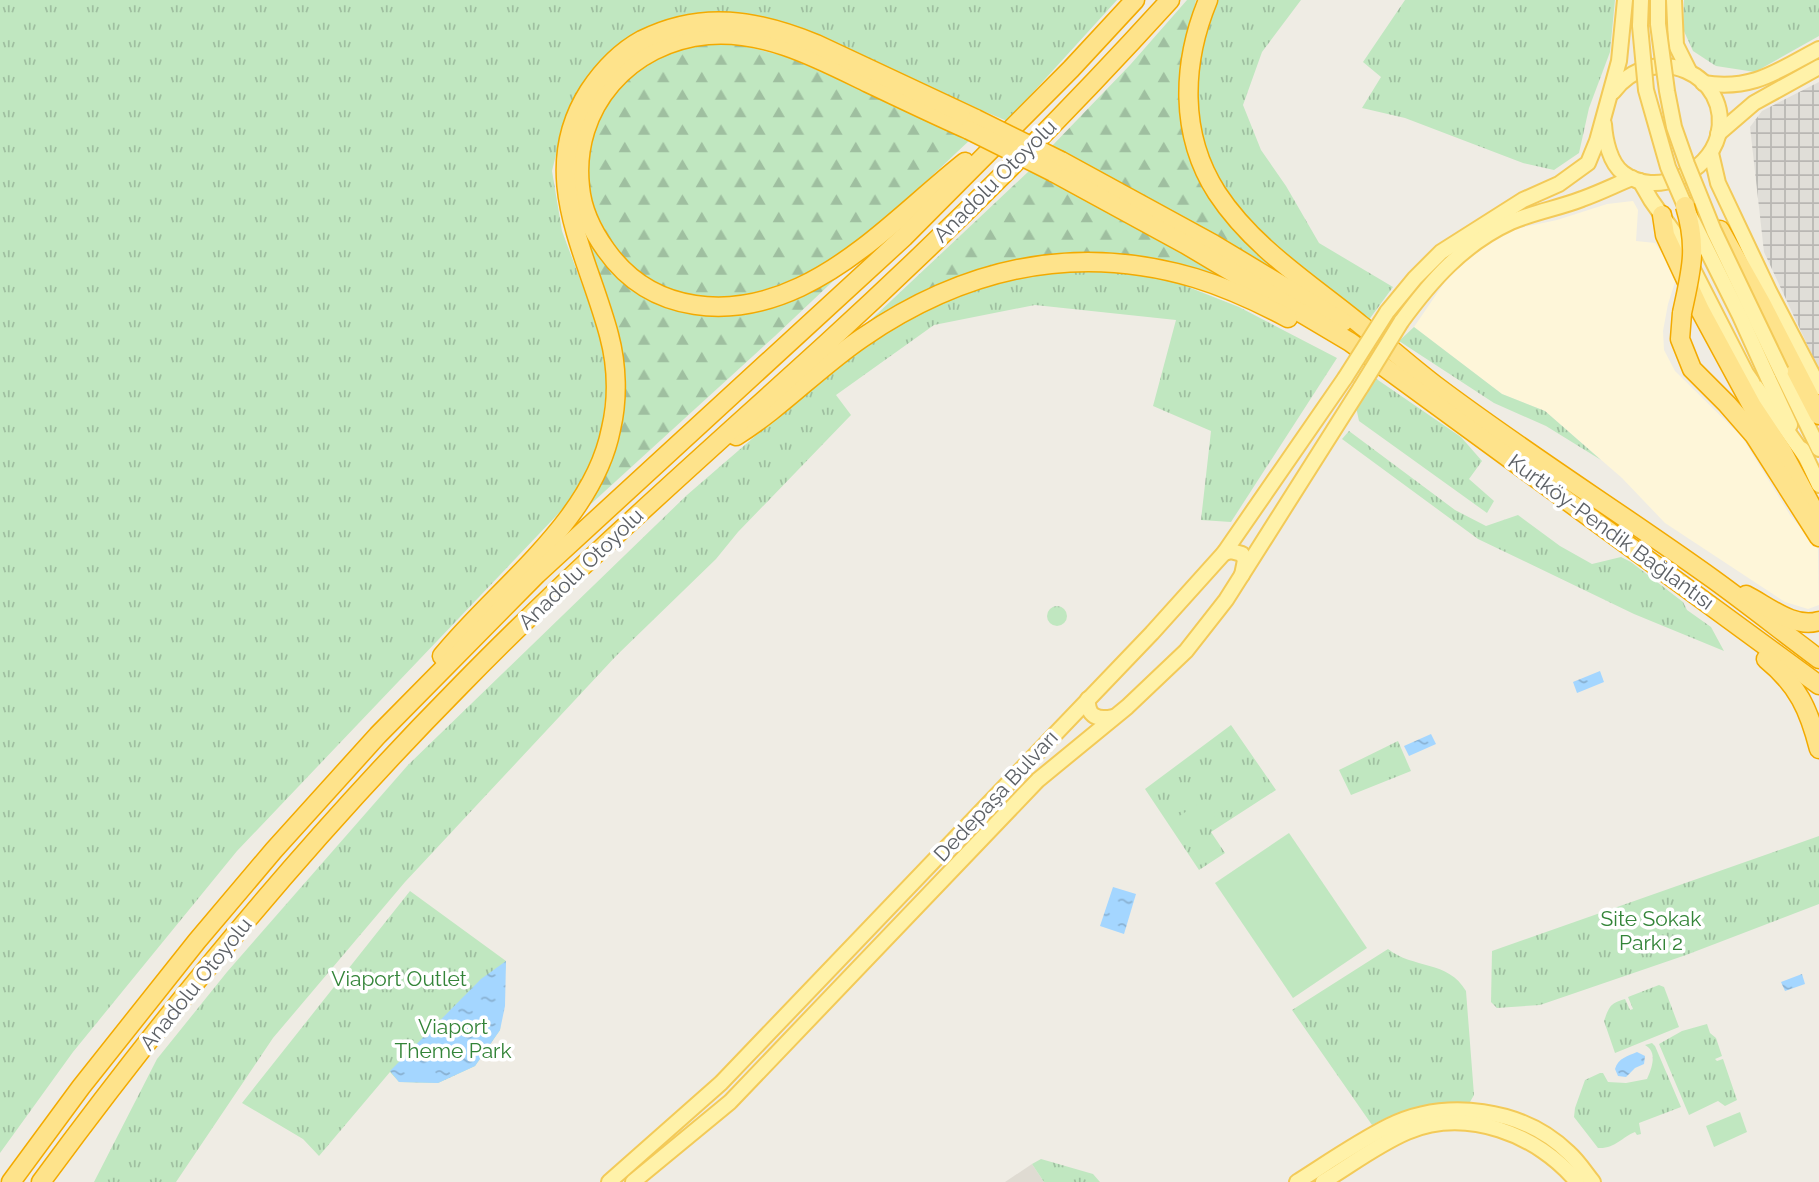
<svg xmlns="http://www.w3.org/2000/svg" width="1819" height="1182" font-family="Raleway,sans-serif">
<style>
.commercial{fill:#fef6d9}
.industrial{fill:url(#industrial-grid)}
.education{fill:#dfdbd2}
.grass{fill:url(#grass-tufts)}
.forest{fill:url(#forest-firs)}
.garden{fill:#c0e7c0}
.water{fill:url(#water-ripples)}
.lines{fill:none;stroke-linecap:round;stroke-linejoin:round}
.major-casing{stroke:#f3ca58;stroke-width:18}
.highway-casing{stroke:#f3aa00;stroke-width:21}
.major{stroke:#fff2a9;stroke-width:14}
.highway{stroke:#fee38b;stroke-width:18}
.major-bridge-casing{stroke:#f3ca58;stroke-width:18;stroke-linecap:butt}
.highway-bridge-casing{stroke:#f3aa00;stroke-width:21;stroke-linecap:butt}
.major-bridge{stroke:#fff2a9;stroke-width:14}
.highway-bridge{stroke:#fee38b;stroke-width:18}
.labels{text-anchor:middle;stroke-width:7;stroke-linejoin:round;paint-order:stroke}
.street-label{font-size:21px;fill:#5c6065;stroke:#fff}
.park-label{font-size:21px;fill:#338438;stroke:#fff}
</style>
<defs>
<pattern id="industrial-grid" width="8" height="8" patternUnits="userSpaceOnUse" patternTransform="scale(1.75)"><rect width="8" height="8" fill="#e0ded8"/><path d="M0 4h8M4 0v8" fill="none" stroke="#b9b7b3"/></pattern>
<pattern id="grass-tufts" width="24" height="20" patternUnits="userSpaceOnUse" patternTransform="scale(1.75)"><rect width="24" height="20" fill="#c0e7c0"/><path d="M3 7l-1-3M5 7V3M7 7l1-3M15 17l-1-3M17 17v-4M19 17l1-3" fill="none" stroke="#9fbfa0"/></pattern>
<pattern id="forest-firs" width="22" height="20" patternUnits="userSpaceOnUse" patternTransform="scale(1.75)"><rect width="22" height="20" fill="#c0e7c0"/><path d="M5 1l3.5 6h-7zM16 11l3.5 6h-7z" fill="#9fbfa0"/></pattern>
<pattern id="water-ripples" width="26" height="14" patternUnits="userSpaceOnUse" patternTransform="scale(1.75)"><rect width="26" height="14" fill="#a4d6ff"/><path d="M2 4q2-2 4 0t4 0M15 11q2-2 4 0t4 0" fill="none" stroke="#89b1d2"/></pattern>
</defs>
<rect width="100%" height="100%" fill="#efece4"/>
<!-- commercial -->
<path class="commercial" d="M 1633,201 L 1638,210 L 1636,241 L 1655,243 L 1677,276 L 1668,304 L 1663,331 L 1664,350 L 1675,371 L 1742,437 L 1790,515 L 1818,549 L 1819,605 L 1808,609 L 1785,602 L 1665,523 L 1622,478 L 1545,411 L 1502,394 L 1414,327 L 1453,270 L 1481,244 L 1515,229 L 1557,220 L 1607,204 Z"/>
<!-- industrial -->
<path class="industrial" d="M 1819,82 L 1819,370 L 1764,252 L 1750,127 L 1762,111 Z"/>
<!-- education -->
<path class="education" d="M 1032,1164 L 1044,1182 L 1005,1182 Z"/>
<!-- grass -->
<g class="grass">
<path d="M 0,0 L 1117,0 L 1007,121 L 799,33 L 726,15 L 668,20 L 604,59 L 565,118 L 552,171 L 562,231 L 599,330 L 607,382 L 601,436 L 578,493 L 237,851 L 73,1052 L 0,1153 Z"/>
<path d="M 1217,0 L 1301,0 L 1262,52 L 1243,105 L 1261,150 L 1286,186 L 1319,243 L 1393,287 L 1368,321 C 1306,273 1226,225 1201,146 C 1197,133 1198,117 1197,103 C 1194,69 1201,31 1217,0 Z"/>
<path d="M 1405,0 L 1615,0 L 1610,52 L 1589,108 L 1579,153 L 1554,170 L 1523,163 L 1405,118 L 1362,108 L 1381,77 L 1363,62 Z"/>
<path d="M 1684,0 L 1819,0 L 1819,36 L 1755,72 L 1716,66 L 1693,51 L 1683,29 Z"/>
<path d="M 1043,270 L 1114,271 L 1173,281 L 1239,307 L 1337,358 L 1231,522 L 1201,520 L 1211,431 L 1153,406 L 1176,320 L 1035,305 L 934,325 L 836,395 L 851,415 L 738,532 L 716,559 L 616,656 L 405,882 L 273,1038 L 176,1182 L 94,1182 L 157,1059 L 227,972 L 408,765 L 687,495 L 854,351 L 925,305 L 992,281 Z"/>
<path d="M 1414,327 L 1502,394 L 1545,411 L 1601,460 L 1546,426 L 1494,403 L 1399,341 Z"/>
<path d="M 1375,378 L 1461,437 L 1482,461 L 1469,479 L 1494,501 L 1487,513 L 1359,421 L 1356,407 Z"/>
<path d="M 1349,431 L 1455,510 L 1486,526 L 1518,515 L 1560,546 L 1592,564 L 1621,557 L 1631,562 L 1683,602 L 1687,610 L 1711,627 L 1724,651 L 1634,614 L 1478,539 L 1342,439 Z"/>
<circle cx="1057" cy="616" r="10"/>
<path d="M 1231,725 L 1276,790 L 1211,832 L 1225,853 L 1199,870 L 1145,789 Z"/>
<path d="M 1398,741 L 1411,771 L 1351,795 L 1339,770 Z"/>
<path d="M 1819,836 L 1819,904 L 1686,955 L 1540,1005 L 1497,1008 L 1491,1002 L 1492,951 Z"/>
<path d="M 410,891 L 506,961 L 500,1030 L 475,1066 L 438,1083 L 399,1082 L 390,1072 L 319,1156 L 303,1139 L 242,1103 Z"/>
<path d="M 1388,949 C 1413,969 1448,960 1466,991 L 1474,1095 L 1470,1102 C 1435,1101 1403,1108 1372,1125 L 1292,1010 Z"/>
<path d="M 1659,985 L 1664,987 L 1679,1027 L 1615,1053 L 1604,1021 C 1610,1005 1610,1004 1625,999 L 1630,1010 L 1633,1009 L 1628,997 Z"/>
<path d="M 1707,1024 L 1710,1033 L 1716,1038 L 1722,1056 L 1715,1059 L 1717,1061 L 1723,1059 L 1737,1100 L 1725,1106 L 1718,1101 L 1689,1115 L 1659,1044 L 1682,1031 Z"/>
<path d="M 1652,1043 L 1655,1046 L 1681,1107 L 1639,1123 L 1641,1134 L 1637,1135 L 1635,1132 C 1622,1137 1615,1149 1598,1148 L 1574,1117 L 1575,1108 L 1585,1080 L 1600,1073 L 1603,1073 L 1608,1082 L 1626,1083 L 1647,1079 C 1652,1068 1658,1052 1645,1045 Z"/>
<path d="M 1041,1159 L 1093,1174 L 1100,1182 L 1044,1182 L 1032,1164 Z"/>
</g>
<!-- forest -->
<g class="forest">
<path d="M 1187,0 L 1196,0 L 1181,65 L 1180,94 L 1185,128 L 1274,266 L 1273,268 L 1268,268 L 1051,147 L 1130,65 Z"/>
<path d="M 710,43 L 741,45 L 787,57 L 916,113 L 970,140 C 907,198 833,279 745,294 L 744,298 C 729,298 712,301 696,299 C 669,297 644,280 627,261 C 612,245 596,224 592,202 C 577,135 616,66 683,47 C 691,45 701,44 710,43 Z"/>
<path d="M 1029,171 L 1121,218 L 1265,298 L 1217,278 L 1055,259 L 860,330 Z"/>
<path d="M 581,226 L 607,263 L 704,312 L 848,267 L 775,336 L 570,523 L 618,423 Z"/>
</g>
<!-- garden -->
<g class="garden">
<path d="M 1206,799 L 1216,815 L 1187,834 L 1176,818 Z"/>
<path d="M 1289,833 L 1367,948 L 1293,998 L 1215,883 Z"/>
<path d="M 1740,1112 L 1747,1132 L 1714,1147 L 1706,1126 Z"/>
</g>
<!-- water -->
<g class="water">
<path d="M 1600,671 L 1604,682 L 1577,693 L 1573,682 Z"/>
<path d="M 1431,734 L 1436,744 L 1409,756 L 1404,746 Z"/>
<path d="M 1113,887 L 1136,894 L 1124,934 L 1100,926 Z"/>
<path d="M 506,961 L 505,1006 L 500,1030 L 475,1066 L 438,1083 L 399,1082 L 390,1071 L 481,979 Z"/>
<path d="M 1802,974 L 1805,984 L 1785,991 L 1781,982 Z"/>
<path d="M 1637,1052 L 1645,1056 L 1644,1064 L 1635,1068 L 1626,1077 L 1618,1076 L 1615,1069 C 1618,1058 1628,1056 1637,1052 Z"/>
</g>
<g class="lines">
<defs>
<g id="major">
<path d="M 1674,0 L 1676,45 L 1689,71"/>
<path d="M 1658,24 L 1658,0"/>
<path d="M 1640,26 L 1641,0"/>
<path d="M 1703,83 C 1753,91 1777,71 1819,49"/>
<path d="M 1604,124 C 1605,140 1610,163 1623,173 C 1656,198 1708,173 1718,136 C 1733,74 1653,39 1613,92"/>
<path d="M 1718,134 L 1754,103 L 1819,67"/>
<path d="M 1711,153 L 1718,183 L 1769,291 L 1819,387"/>
<path d="M 1640,181 L 1651,200 L 1675,234 L 1746,373 L 1805,456"/>
<path d="M 1387,312 L 1415,278 L 1441,252 L 1523,200 L 1559,184 L 1588,163 L 1597,141 L 1619,61 L 1625,0"/>
<path d="M 1401,322 C 1431,281 1463,244 1511,222 C 1534,212 1559,208 1582,199 C 1599,193 1615,185 1632,178"/>
<path d="M 1781,371 L 1819,449"/>
<path d="M 1768,378 L 1790,425"/>
<path d="M 1802,449 L 1819,485"/>
<path d="M 1224,553 L 1231,551 L 1242,554 L 1245,560 L 1242,575"/>
<path d="M 1088,699 C 1087,717 1098,720 1113,717"/>
<path d="M 609,1182 L 721,1083 L 1152,633 L 1224,553 L 1345,378"/>
<path d="M 633,1182 L 730,1102 L 1038,780 L 1127,707 L 1186,651 L 1226,600 L 1361,387"/>
<path d="M 1297,1182 C 1327,1163 1357,1142 1389,1126 C 1446,1098 1523,1108 1569,1153 C 1578,1161 1585,1172 1593,1182"/>
<path d="M 1323,1182 C 1351,1165 1377,1145 1407,1132 C 1466,1107 1538,1134 1577,1182"/>
</g>
<g id="highway">
<path d="M 1208,0 C 1182,63 1179,134 1217,193 C 1253,248 1311,284 1361,325 C 1386,344 1410,366 1435,385 C 1525,453 1621,513 1713,579 C 1749,605 1784,633 1819,659"/>
<path d="M 1061,161 L 1213,244 L 1343,322"/>
<path d="M 965,162 C 912,204 862,258 800,287 C 732,319 652,315 606,250 C 593,232 582,209 580,187 C 571,107 630,42 708,35 C 765,30 819,59 868,83 C 902,99 935,115 969,130"/>
<path d="M 1053,172 L 1185,244 L 1350,342 L 1819,685"/>
<path d="M 1662,215 L 1665,235 L 1700,310 L 1752,406 L 1782,451 L 1819,520"/>
<path d="M 1720,230 L 1761,303 L 1819,415"/>
<path d="M 1682,313 L 1680,339 L 1692,369 L 1727,404 L 1754,435 L 1819,537"/>
<path d="M 736,436 C 781,408 818,368 862,338 C 964,268 1074,242 1195,278 C 1228,288 1258,302 1288,318"/>
<path d="M 1746,595 C 1768,606 1794,629 1819,621"/>
<path d="M 442,656 C 499,586 593,521 611,429 C 618,399 617,365 609,335 C 587,252 536,174 589,91 C 603,70 620,52 642,40 C 702,10 757,20 816,44 L 976,119"/>
<path d="M 1766,659 C 1798,685 1809,710 1819,749"/>
<path d="M 11,1182 L 81,1087 L 197,941 L 274,850 L 378,735 L 537,574 L 904,237 L 1071,69 L 1135,0"/>
<path d="M 41,1182 C 169,1008 308,840 460,686 C 577,566 703,456 827,343 C 946,234 1061,120 1170,0"/>
</g>
</defs>
<!-- major casing -->
<use href="#major" class="major-casing"/>
<!-- highway casing -->
<use href="#highway" class="highway-casing"/>
<!-- major -->
<use href="#major" class="major"/>
<!-- highway -->
<use href="#highway" class="highway"/>
<defs>
<g id="major-bridge">
<path d="M 1658,24 L 1667,91 L 1674,127 L 1687,164 L 1714,231 L 1781,371"/>
<path d="M 1640,26 L 1646,90 L 1668,167 L 1685,206 L 1740,316 L 1768,378"/>
<path d="M 1345,378 L 1387,312"/>
<path d="M 1361,387 L 1401,322"/>
</g>
<g id="highway-bridge">
<path d="M 976,119 L 1061,161"/>
<path d="M 969,130 L 1053,172"/>
<path d="M 1682,313 C 1691,271 1698,249 1685,206"/>
</g>
</defs>
<!-- major-bridge casing -->
<use href="#major-bridge" class="major-bridge-casing"/>
<!-- highway-bridge casing -->
<use href="#highway-bridge" class="highway-bridge-casing"/>
<!-- major-bridge -->
<use href="#major-bridge" class="major-bridge"/>
<!-- highway-bridge -->
<use href="#highway-bridge" class="highway-bridge"/>
</g>
<g class="labels">
<!-- street labels -->
<g class="street-label">
<text transform="translate(995 181) rotate(-45)" y="7">Anadolu Otoyolu</text>
<text transform="translate(1611 532) rotate(36)" y="7">Kurtköy-Pendik Bağlantısı</text>
<text transform="translate(581 569) rotate(-44)" y="7">Anadolu Otoyolu</text>
<text transform="translate(996 796) rotate(-47)" y="7">Dedepaşa Bulvarı</text>
<text transform="translate(196 984) rotate(-51)" y="7">Anadolu Otoyolu</text>
</g>
<!-- park labels -->
<g class="park-label">
<text x="1651" y="926">Site Sokak<tspan x="1651" dy="24">Parkı 2</tspan></text>
<text x="399" y="986">Viaport Outlet</text>
<text x="453" y="1034">Viaport<tspan x="453" dy="24">Theme Park</tspan></text>
</g>
</g>
</svg>
